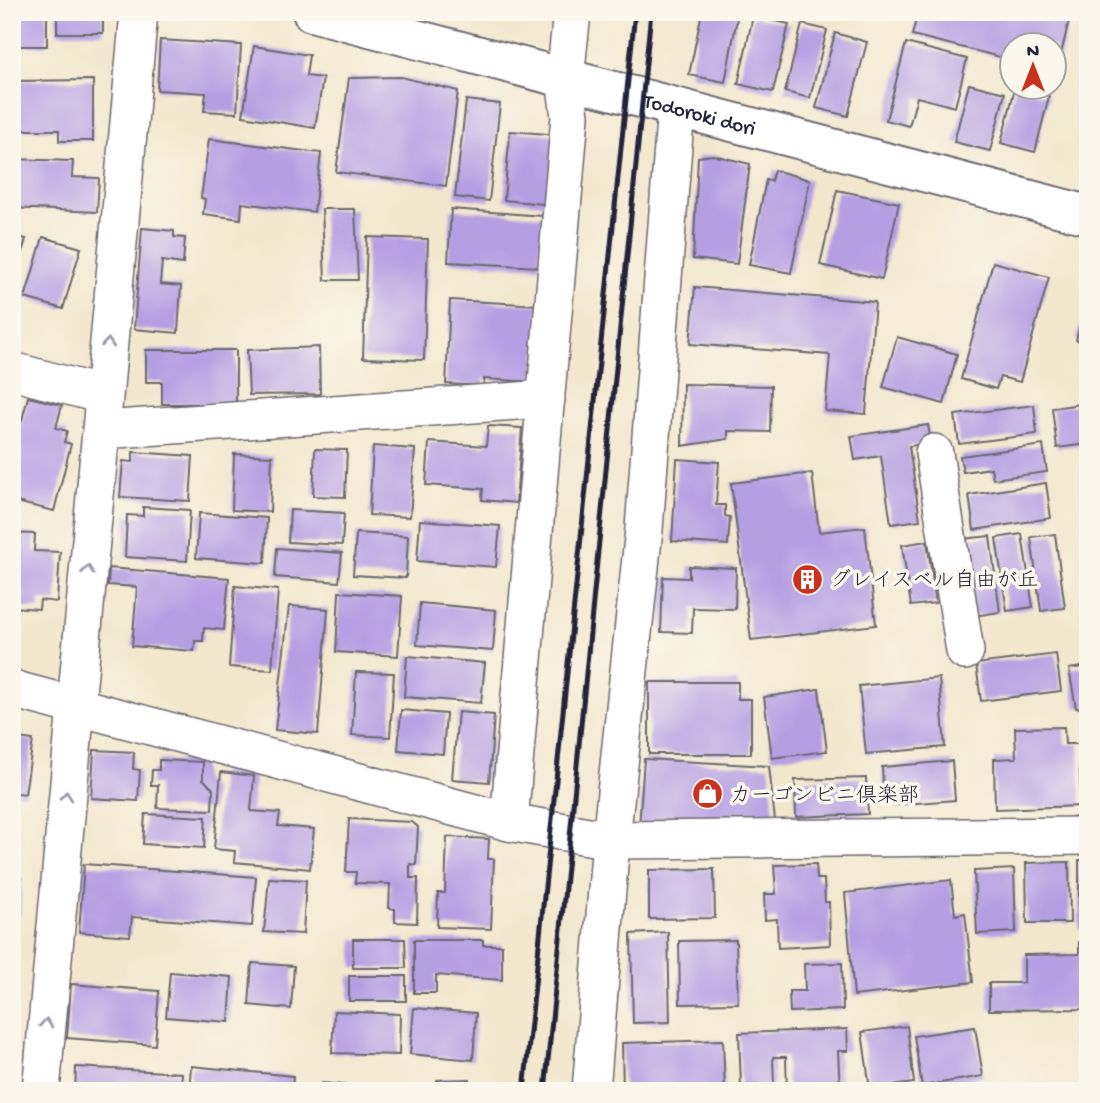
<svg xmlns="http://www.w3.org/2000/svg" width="1100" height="1103" font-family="'Gochi Hand','Klee One',sans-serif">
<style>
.building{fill:#b59fe3}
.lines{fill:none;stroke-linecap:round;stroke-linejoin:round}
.street-casing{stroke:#6b676e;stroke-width:40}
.secondary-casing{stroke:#6b676e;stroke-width:42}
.street{stroke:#fff;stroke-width:37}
.secondary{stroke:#fff;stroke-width:38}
.rail{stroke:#22223b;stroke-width:5}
.oneway{stroke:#9c9ca7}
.labels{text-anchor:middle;stroke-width:7;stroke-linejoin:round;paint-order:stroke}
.street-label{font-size:21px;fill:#22223b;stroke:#fbf7ec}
.poi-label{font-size:21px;fill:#22223b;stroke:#fbf7ec;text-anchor:start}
</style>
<rect width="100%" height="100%" fill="#fbf7ec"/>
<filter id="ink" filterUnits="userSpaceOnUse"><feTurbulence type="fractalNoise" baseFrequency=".0143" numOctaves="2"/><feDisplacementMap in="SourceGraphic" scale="14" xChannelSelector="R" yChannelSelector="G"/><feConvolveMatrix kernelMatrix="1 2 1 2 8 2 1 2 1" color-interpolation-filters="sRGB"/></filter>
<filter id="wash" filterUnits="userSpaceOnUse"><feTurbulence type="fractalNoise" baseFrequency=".00686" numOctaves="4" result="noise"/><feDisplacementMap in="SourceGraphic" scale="28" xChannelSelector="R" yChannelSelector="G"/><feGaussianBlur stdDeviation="1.57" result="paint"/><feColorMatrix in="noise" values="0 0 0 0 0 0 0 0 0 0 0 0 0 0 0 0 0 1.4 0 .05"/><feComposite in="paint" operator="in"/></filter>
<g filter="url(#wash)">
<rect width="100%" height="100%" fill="#f3e7ce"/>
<g id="blocks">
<!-- building -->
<g class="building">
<rect x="15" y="12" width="32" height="34"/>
<rect x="57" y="12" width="46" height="21"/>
<path d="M 517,12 L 548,12 L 547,20 L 516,16 Z"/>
<path d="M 702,12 L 738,13 L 725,82 L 689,75 Z"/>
<path d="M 918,12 L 1071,12 L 1057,71 L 1054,46 L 1012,46 L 1012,60 L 912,35 Z"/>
<path d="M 753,16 L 789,24 L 773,92 L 738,84 Z"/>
<path d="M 802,24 L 827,30 L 810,98 L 785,92 Z"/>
<path d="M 835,33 L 867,42 L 848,116 L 816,108 Z"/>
<path d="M 160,40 L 241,45 L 237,113 L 204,111 L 206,93 L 157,90 Z"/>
<path d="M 906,43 L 967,59 L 955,107 L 917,97 L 909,126 L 886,120 Z"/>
<path d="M 254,46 L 309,55 L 306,76 L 323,78 L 315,128 L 243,116 Z"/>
<path d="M 401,77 L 458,91 L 446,186 L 336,172 L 349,78 Z"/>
<path d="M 93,80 L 93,141 L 59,141 L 59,130 L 12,130 L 12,81 Z"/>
<path d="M 969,84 L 1005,93 L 990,151 L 954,142 Z"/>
<path d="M 1015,88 L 1049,96 L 1035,152 L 1001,143 Z"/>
<path d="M 466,100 L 500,104 L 489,201 L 455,197 Z"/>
<path d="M 510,131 L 559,135 L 553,205 L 504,200 Z"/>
<path d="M 209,139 L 321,153 L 314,212 L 242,203 L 241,219 L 203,214 L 205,199 L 201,198 Z"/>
<path d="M 713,155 L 750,164 L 737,264 L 693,259 L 698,157 Z"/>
<path d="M 12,159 L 73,161 L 72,177 L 99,178 L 97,212 L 12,208 Z"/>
<path d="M 774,170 L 810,180 L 791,273 L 749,265 L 766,180 L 771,181 Z"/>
<path d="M 837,190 L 899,203 L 882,279 L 820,265 Z"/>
<path d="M 322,209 L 355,209 L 358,280 L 325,280 Z"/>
<path d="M 451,209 L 543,216 L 539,267 L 448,262 Z"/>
<path d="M 142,228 L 174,231 L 174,237 L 185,238 L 183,264 L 162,261 L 160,284 L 181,286 L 178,333 L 134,329 Z"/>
<path d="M 12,235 L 26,239 L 13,283 L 12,283 Z"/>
<path d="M 43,237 L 81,248 L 63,309 L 25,298 Z"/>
<path d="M 367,237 L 428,239 L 424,360 L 363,358 Z"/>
<path d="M 993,262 L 1049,277 L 1020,382 L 1000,377 L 996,389 L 961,379 Z"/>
<path d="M 695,287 L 875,302 L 866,414 L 825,411 L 830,355 L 690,344 Z"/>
<path d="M 1088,298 L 1088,343 L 1076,340 Z"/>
<path d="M 450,300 L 539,305 L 535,382 L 484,379 L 484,386 L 446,384 Z"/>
<path d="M 897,337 L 957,354 L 944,404 L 883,387 Z"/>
<path d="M 319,347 L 320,394 L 249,395 L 247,350 Z"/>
<path d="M 146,350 L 236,350 L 236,404 L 162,404 L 162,382 L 146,382 Z"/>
<path d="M 683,384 L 771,386 L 770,432 L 728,431 L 728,439 L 682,446 Z"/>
<path d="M 28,397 L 62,405 L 56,428 L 67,431 L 64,442 L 71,444 L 54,511 L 12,501 L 12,458 Z"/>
<path d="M 1088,403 L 1088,444 L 1057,448 L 1052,408 Z"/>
<path d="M 1034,405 L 1037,434 L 959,444 L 955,415 Z"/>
<path d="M 928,425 L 931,443 L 909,446 L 920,520 L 891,524 L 881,456 L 855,460 L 851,436 Z"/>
<path d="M 488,426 L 522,428 L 516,503 L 482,500 L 483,489 L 426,485 L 429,442 L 486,446 Z"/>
<path d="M 1043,445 L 1047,472 L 993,479 L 991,468 L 963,472 L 960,456 Z"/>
<path d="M 373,446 L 415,449 L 410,517 L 369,515 Z"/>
<path d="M 315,449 L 347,450 L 345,497 L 313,496 Z"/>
<path d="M 133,452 L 193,456 L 190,501 L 120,497 L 123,461 L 133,462 Z"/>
<path d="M 234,454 L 272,456 L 270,512 L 232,510 Z"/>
<path d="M 677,459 L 719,462 L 716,505 L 725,505 L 725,516 L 730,517 L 728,545 L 672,541 Z"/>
<path d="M 812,473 L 819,532 L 865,527 L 876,625 L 751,640 L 731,483 Z"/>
<path d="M 1046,483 L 1051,518 L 974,530 L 969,495 Z"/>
<path d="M 143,507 L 190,510 L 187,561 L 125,557 L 127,515 L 143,516 Z"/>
<path d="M 290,510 L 344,513 L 342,545 L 288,542 Z"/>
<path d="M 199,513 L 267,518 L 265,563 L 196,558 Z"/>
<path d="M 420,520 L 500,526 L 496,567 L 417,561 Z"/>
<path d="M 12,533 L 35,534 L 34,551 L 60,552 L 57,602 L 40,600 L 39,609 L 12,607 Z"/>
<path d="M 356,533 L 408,536 L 406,578 L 353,575 Z"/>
<path d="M 1022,534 L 1033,607 L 1007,611 L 996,538 Z"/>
<path d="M 1055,534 L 1065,608 L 1041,611 L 1031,537 Z"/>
<path d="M 990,536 L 1000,612 L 973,616 L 963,539 Z"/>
<path d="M 927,541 L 936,603 L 911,606 L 902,545 Z"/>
<path d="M 277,548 L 342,553 L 339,582 L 275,577 Z"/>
<path d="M 689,566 L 736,568 L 735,609 L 693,608 L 692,633 L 661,632 L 663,577 L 689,578 Z"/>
<path d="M 109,568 L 229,578 L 224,630 L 204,628 L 203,641 L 195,641 L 194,651 L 132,646 L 137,587 L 108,585 Z"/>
<path d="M 235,586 L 278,590 L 272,670 L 229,667 Z"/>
<path d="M 339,592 L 402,596 L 398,656 L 336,652 Z"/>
<path d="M 420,603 L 496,610 L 493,651 L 417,645 Z"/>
<path d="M 289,606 L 328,609 L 318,734 L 275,730 Z"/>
<path d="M 1056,654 L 1061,691 L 981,701 L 976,664 Z"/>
<path d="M 407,656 L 485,663 L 481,703 L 404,697 Z"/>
<path d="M 1088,666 L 1088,707 L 1076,708 L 1069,669 Z"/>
<path d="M 356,672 L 394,673 L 390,737 L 352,735 Z"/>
<path d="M 939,678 L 945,747 L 866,754 L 859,686 Z"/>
<path d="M 649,682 L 738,682 L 738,699 L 751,699 L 751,754 L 649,754 Z"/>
<path d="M 819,689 L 827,751 L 772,758 L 764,697 Z"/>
<path d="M 401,710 L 446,714 L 443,754 L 398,750 Z"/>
<path d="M 458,712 L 494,715 L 489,782 L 452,779 Z"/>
<path d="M 1064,727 L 1065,744 L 1079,744 L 1081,806 L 995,809 L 994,759 L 1016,758 L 1015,728 Z"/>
<path d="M 12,737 L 33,740 L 25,794 L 12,792 Z"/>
<path d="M 94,750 L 134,752 L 133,769 L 140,770 L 138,801 L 91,798 Z"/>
<path d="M 644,759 L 769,766 L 775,821 L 639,827 Z"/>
<path d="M 159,760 L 203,762 L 203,779 L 213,789 L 212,810 L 157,808 L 158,785 L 151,785 L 152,770 L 159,770 Z"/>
<path d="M 952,761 L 955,800 L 893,805 L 892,786 L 883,787 L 882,767 Z"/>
<path d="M 221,772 L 254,776 L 251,811 L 280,813 L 278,826 L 314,829 L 310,869 L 234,862 L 235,851 L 214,849 Z"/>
<path d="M 866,778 L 868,814 L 796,817 L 795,780 Z"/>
<path d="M 145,814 L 206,817 L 204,848 L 143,844 Z"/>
<path d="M 349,819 L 412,822 L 418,827 L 416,865 L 410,864 L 410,878 L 418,878 L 417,923 L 395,922 L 395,909 L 389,908 L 390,884 L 355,883 L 356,872 L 346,872 Z"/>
<path d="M 447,837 L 489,839 L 488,859 L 494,859 L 491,929 L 437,927 L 438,893 L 445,893 Z"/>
<rect x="1079" y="860" width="9" height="69"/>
<path d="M 1069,862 L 1070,923 L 1027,923 L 1026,863 Z"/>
<path d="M 84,864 L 256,877 L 252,926 L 132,917 L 130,936 L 79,932 Z"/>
<path d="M 816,864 L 817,879 L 824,879 L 825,902 L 829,902 L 830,945 L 778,948 L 777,919 L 765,920 L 764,894 L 776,894 L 774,865 Z"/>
<path d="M 714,869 L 715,918 L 649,919 L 649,870 Z"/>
<path d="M 1014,869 L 1016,932 L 977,934 L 974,871 Z"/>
<path d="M 12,878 L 21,878 L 20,917 L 12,917 Z"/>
<path d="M 269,878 L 306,880 L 303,934 L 264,932 Z"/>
<path d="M 951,880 L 955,915 L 965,913 L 973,982 L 854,996 L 845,893 Z"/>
<path d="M 668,932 L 670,1022 L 633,1023 L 631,934 Z"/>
<path d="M 353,939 L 405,939 L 406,968 L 353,968 Z"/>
<path d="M 414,940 L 483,940 L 483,945 L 502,945 L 502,980 L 436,975 L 436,993 L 414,993 Z"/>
<path d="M 736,940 L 738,1003 L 680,1004 L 679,941 Z"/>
<path d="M 1079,942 L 1088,942 L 1087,1009 L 989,1010 L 989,983 L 1024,983 L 1024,955 L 1079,954 Z"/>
<path d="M 252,963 L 294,966 L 291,1009 L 249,1005 Z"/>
<path d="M 842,963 L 843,1010 L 790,1012 L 789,991 L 805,991 L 804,964 Z"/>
<path d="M 170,972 L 232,977 L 229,1022 L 166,1017 Z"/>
<rect x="349" y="976" width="57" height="25"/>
<path d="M 71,984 L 159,991 L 155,1045 L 67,1038 Z"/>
<path d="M 414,1008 L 476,1013 L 473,1060 L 410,1054 Z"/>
<path d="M 334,1011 L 400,1014 L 399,1055 L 332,1053 Z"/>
<path d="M 907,1026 L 914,1083 L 870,1089 L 862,1032 Z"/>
<path d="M 975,1027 L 983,1076 L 922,1086 L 914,1036 Z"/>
<path d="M 847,1029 L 848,1051 L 838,1051 L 840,1091 L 787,1091 L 786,1057 L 773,1057 L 774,1085 L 741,1086 L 739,1033 Z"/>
<path d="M 723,1040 L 725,1091 L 623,1091 L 622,1043 Z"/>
<path d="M 191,1066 L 293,1076 L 292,1091 L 189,1091 Z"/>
<path d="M 76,1067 L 182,1073 L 181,1091 L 75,1091 Z"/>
<path d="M 470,1079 L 471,1091 L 438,1091 L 437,1080 Z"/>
<path d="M 322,1083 L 384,1089 L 384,1091 L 321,1091 Z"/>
</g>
</g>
</g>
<g filter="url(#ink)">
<use href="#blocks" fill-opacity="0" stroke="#6b676e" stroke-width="2"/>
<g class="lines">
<defs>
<g id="street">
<path d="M 12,371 L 103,395"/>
<path d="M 102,430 L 546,399"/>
<path d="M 934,453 L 965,651"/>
<path d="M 12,689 L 509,822 L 611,840 L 1088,836"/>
<path d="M 509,822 L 570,116 L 565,79 L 572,12"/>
<path d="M 41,1091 L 139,12"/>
<path d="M 591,1091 L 611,840 L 644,529 L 676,107"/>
</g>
<g id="secondary">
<path id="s1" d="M 312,12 L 1088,215"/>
</g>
</defs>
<!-- street casing -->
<use href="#street" class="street-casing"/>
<!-- secondary casing -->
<use href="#secondary" class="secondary-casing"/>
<!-- street -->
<use href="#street" class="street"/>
<!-- secondary -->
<use href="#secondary" class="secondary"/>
<!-- rail -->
<g class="rail">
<path d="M 524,1091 L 635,12"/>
<path d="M 545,1091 L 651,12"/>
</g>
</g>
<!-- one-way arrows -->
<defs><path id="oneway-chevron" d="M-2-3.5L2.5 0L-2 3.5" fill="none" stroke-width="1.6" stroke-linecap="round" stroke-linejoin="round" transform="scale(1.75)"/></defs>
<g class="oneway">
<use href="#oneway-chevron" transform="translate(108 343) rotate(-85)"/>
<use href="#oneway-chevron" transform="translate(88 570) rotate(-84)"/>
<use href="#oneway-chevron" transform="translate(66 796) rotate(-85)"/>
<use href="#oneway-chevron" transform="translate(46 1023) rotate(-85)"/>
</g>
</g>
<!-- icons -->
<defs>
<symbol id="building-disc" viewBox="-11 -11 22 22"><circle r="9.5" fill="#c8321e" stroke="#fbf7ec"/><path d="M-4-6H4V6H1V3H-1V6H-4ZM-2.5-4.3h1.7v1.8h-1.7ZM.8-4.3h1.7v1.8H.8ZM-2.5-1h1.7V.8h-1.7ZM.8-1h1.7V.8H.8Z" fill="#fff"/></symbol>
<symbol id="shop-disc" viewBox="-11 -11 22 22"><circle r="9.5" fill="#c8321e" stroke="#fbf7ec"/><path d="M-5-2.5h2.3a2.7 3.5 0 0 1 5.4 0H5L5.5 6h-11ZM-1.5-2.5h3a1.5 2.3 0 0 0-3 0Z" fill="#fff"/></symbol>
</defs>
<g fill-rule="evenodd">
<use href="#building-disc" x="790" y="562" width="35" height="35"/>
<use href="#shop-disc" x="690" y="776" width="35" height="35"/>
</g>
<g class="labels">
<!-- street labels -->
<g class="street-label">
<text dy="7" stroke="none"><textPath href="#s1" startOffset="401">Todoroki dori</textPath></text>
</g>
<!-- poi labels -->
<g class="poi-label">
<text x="830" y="586">グレイスベル自由が丘</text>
<text x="730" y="801">カーゴンビニ倶楽部</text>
</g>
</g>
<!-- margin -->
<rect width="1100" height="1103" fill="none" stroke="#fbf7ec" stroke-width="42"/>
<!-- north arrow -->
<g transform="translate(1033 66)"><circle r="33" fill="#fbf7ec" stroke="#a4a2a5" stroke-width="2"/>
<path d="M0-5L12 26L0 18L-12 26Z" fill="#c8321e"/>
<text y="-10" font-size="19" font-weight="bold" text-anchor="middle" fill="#22223b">N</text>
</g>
</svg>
